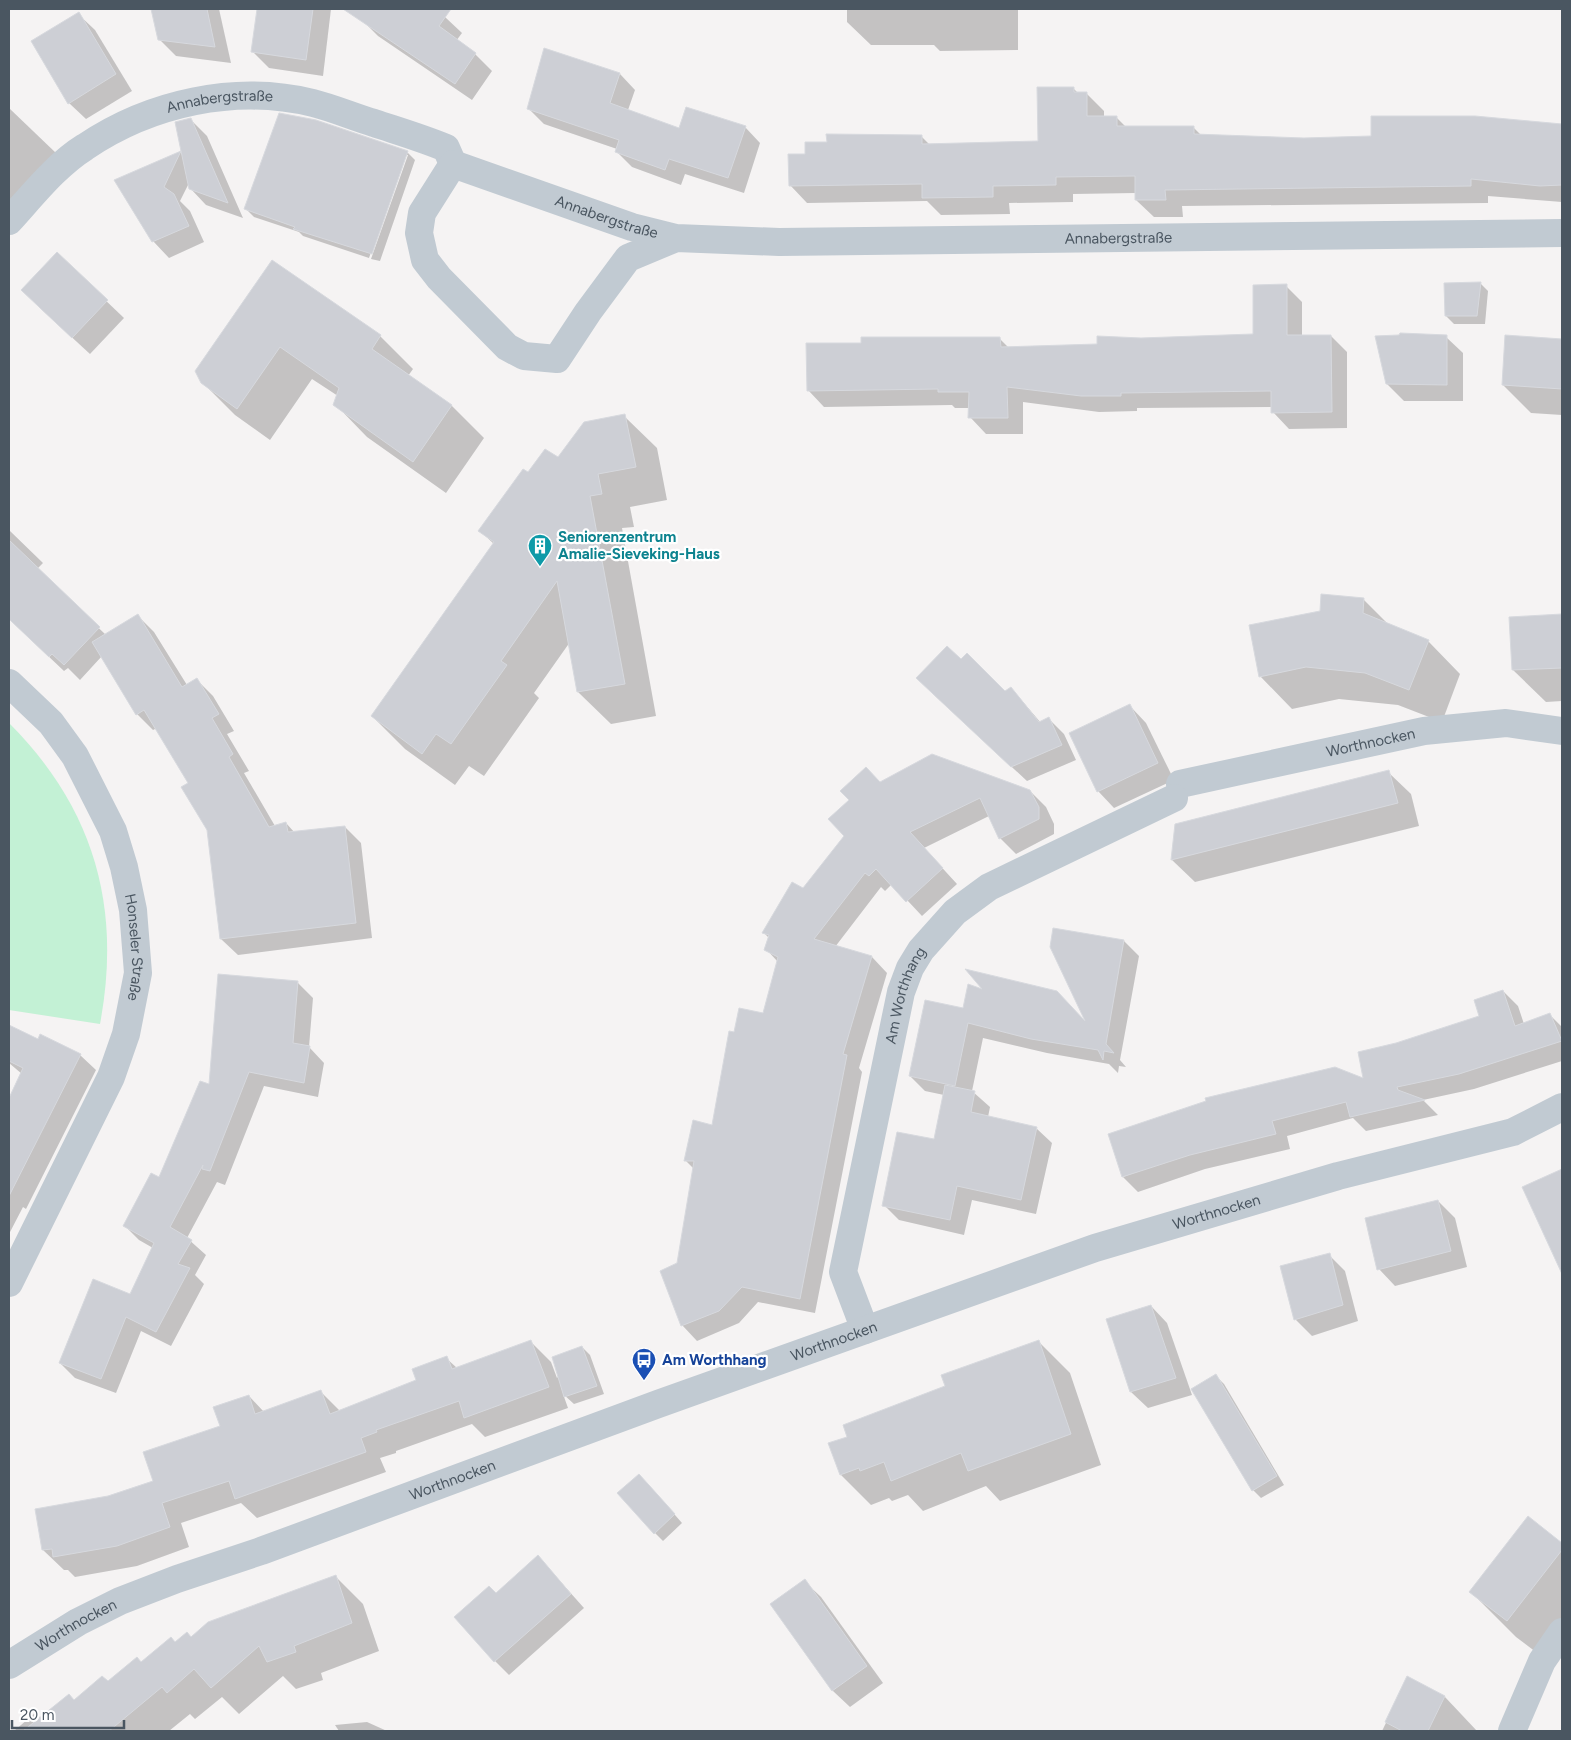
<svg xmlns="http://www.w3.org/2000/svg" width="1571" height="1740" font-family="Figtree,sans-serif">
<style>
.green{fill:#c3f1d5}
.shadow{fill:#0003}
.building{fill:#cdcfd5;stroke:#d7d9de}
.lines{fill:none;stroke-linecap:round;stroke-linejoin:round}
.minor{stroke:#c1cad2;stroke-width:28}
.labels{text-anchor:middle;stroke-width:4.5;stroke-linejoin:round;paint-order:stroke}
.street-label{font-size:15px;fill:#4a5661;stroke:#fff}
.culture-label{font-size:15px;font-weight:bold;fill:#0d838f;stroke:#fff;text-anchor:start}
.transit-label{font-size:15px;font-weight:bold;fill:#164399;stroke:#fff;text-anchor:start}
</style>
<rect width="100%" height="100%" fill="#f5f3f3"/>
<!-- green -->
<path class="green" d="M 9,723 C 94,808 122,907 100,1024 L 9,1010 Z"/>
<!-- shadow -->
<g class="shadow">
<path d="M 152,9 L 219,9 L 231,63 L 176,56 L 159,39 Z"/>
<path d="M 258,9 L 331,9 L 323,76 L 269,68 L 253,52 Z"/>
<path d="M 369,9 L 433,9 L 445,17 L 462,33 L 456,41 L 475,54 L 492,71 L 472,100 L 378,36 L 362,20 Z"/>
<path d="M 847,9 L 1018,9 L 1018,50 L 940,51 L 934,45 L 871,45 L 847,22 Z"/>
<path d="M 78,14 L 95,30 L 132,91 L 86,119 L 69,103 Z"/>
<path d="M 545,49 L 620,74 L 635,90 L 628,110 L 680,130 L 745,127 L 760,143 L 744,193 L 685,174 L 681,185 L 632,167 L 616,151 L 617,149 L 544,124 L 529,109 Z"/>
<path d="M 1073,88 L 1078,93 L 1086,93 L 1104,111 L 1104,117 L 1116,117 L 1127,128 L 1193,127 L 1202,136 L 1304,140 L 1372,138 L 1475,117 L 1562,125 L 1562,202 L 1488,196 L 1488,203 L 1182,206 L 1183,217 L 1154,217 L 1136,200 L 1136,193 L 1073,194 L 1073,202 L 1009,203 L 1010,214 L 941,215 L 927,201 L 807,203 L 790,185 L 806,155 L 828,143 L 921,136 L 930,145 L 1039,143 Z"/>
<path d="M 9,108 L 57,154 L 9,205 Z"/>
<path d="M 191,120 L 207,136 L 243,218 L 206,205 L 190,188 L 189,183 L 180,201 L 190,211 L 204,242 L 169,258 L 153,241 L 116,180 L 182,152 Z"/>
<path d="M 407,152 L 415,160 L 380,261 L 371,259 L 408,155 L 405,155 L 369,258 L 303,236 L 299,232 L 254,217 L 246,209 Z"/>
<path d="M 57,254 L 124,318 L 90,354 L 39,307 Z"/>
<path d="M 272,262 L 380,336 L 413,369 L 408,376 L 452,406 L 484,438 L 446,493 L 367,437 L 335,404 L 338,396 L 312,379 L 270,440 L 235,415 L 202,382 Z"/>
<path d="M 1480,283 L 1488,291 L 1485,324 L 1454,324 L 1446,316 Z"/>
<path d="M 1286,286 L 1302,302 L 1302,336 L 1331,336 L 1347,352 L 1347,428 L 1289,429 L 1273,412 L 1273,407 L 1137,408 L 1137,411 L 1099,412 L 1023,402 L 1023,434 L 986,434 L 970,417 L 970,408 L 955,408 L 952,405 L 824,407 L 808,390 L 862,344 L 1000,339 L 1009,348 L 1098,345 L 1141,339 L 1254,335 Z"/>
<path d="M 1507,336 L 1562,340 L 1562,415 L 1531,413 L 1503,385 Z"/>
<path d="M 1446,337 L 1463,353 L 1463,401 L 1404,401 L 1387,384 Z"/>
<path d="M 624,416 L 657,448 L 667,500 L 630,507 L 634,527 L 622,528 L 656,716 L 611,724 L 578,692 L 570,642 L 534,693 L 539,698 L 484,776 L 469,766 L 455,785 L 405,749 L 372,716 L 494,544 L 480,531 L 529,474 L 559,459 Z"/>
<path d="M 9,530 L 43,563 L 37,569 L 106,635 L 138,616 L 154,632 L 187,685 L 197,680 L 213,696 L 234,731 L 227,734 L 249,771 L 244,773 L 275,826 L 286,823 L 295,833 L 345,827 L 361,843 L 372,938 L 238,955 L 221,939 L 208,830 L 189,783 L 157,728 L 153,730 L 137,714 L 102,656 L 80,680 L 68,668 L 64,671 L 9,619 Z"/>
<path d="M 1363,599 L 1390,626 L 1428,641 L 1460,674 L 1442,722 L 1398,705 L 1339,699 L 1292,709 L 1260,676 L 1321,612 Z"/>
<path d="M 1562,615 L 1562,701 L 1546,702 L 1513,670 L 1510,618 Z"/>
<path d="M 961,661 L 1004,692 L 1011,688 L 1041,723 L 1049,719 L 1064,734 L 1076,760 L 1027,781 L 932,693 Z"/>
<path d="M 1130,706 L 1146,723 L 1174,780 L 1114,808 L 1098,791 Z"/>
<path d="M 1388,772 L 1411,794 L 1419,826 L 1195,882 L 1172,860 L 1176,825 Z"/>
<path d="M 880,783 L 1030,791 L 1046,807 L 1054,824 L 1054,834 L 1016,854 L 1000,838 L 989,816 L 924,848 L 957,884 L 922,916 L 892,884 L 885,891 L 881,887 L 835,947 L 872,957 L 887,973 L 859,1068 L 862,1072 L 815,1313 L 758,1302 L 739,1323 L 697,1341 L 682,1325 L 678,1264 L 694,1169 L 686,1161 L 713,1126 L 735,1034 L 764,1015 L 778,962 L 766,949 L 769,938 L 764,933 L 804,890 L 846,836 Z"/>
<path d="M 1124,941 L 1139,956 L 1120,1060 L 1126,1067 L 1119,1066 L 1118,1073 L 1109,1064 L 1047,1053 L 983,1038 L 972,1091 L 990,1107 L 988,1117 L 1036,1128 L 1052,1143 L 1036,1214 L 972,1200 L 964,1235 L 899,1220 L 884,1205 L 935,1140 L 944,1095 L 925,1091 L 910,1076 L 964,1009 L 1087,1024 Z"/>
<path d="M 298,983 L 313,998 L 309,1047 L 324,1063 L 318,1097 L 264,1086 L 225,1185 L 217,1182 L 187,1238 L 206,1255 L 195,1275 L 204,1284 L 171,1346 L 141,1331 L 116,1393 L 75,1378 L 60,1363 L 130,1296 L 153,1248 L 139,1240 L 124,1225 L 160,1179 L 210,1086 Z"/>
<path d="M 1503,991 L 1518,1006 L 1524,1024 L 1549,1014 L 1562,1027 L 1562,1061 L 1474,1089 L 1423,1100 L 1438,1115 L 1366,1131 L 1353,1118 L 1287,1136 L 1290,1149 L 1205,1169 L 1138,1192 L 1123,1177 L 1365,1080 L 1396,1044 L 1481,1017 Z"/>
<path d="M 16,1030 L 38,1041 L 80,1055 L 96,1070 L 26,1209 L 23,1207 L 9,1234 L 9,1101 L 22,1074 L 9,1063 L 9,1045 Z"/>
<path d="M 1562,1170 L 1562,1257 L 1550,1244 L 1523,1188 Z"/>
<path d="M 1438,1201 L 1455,1218 L 1467,1267 L 1395,1286 L 1379,1269 Z"/>
<path d="M 1329,1255 L 1345,1271 L 1358,1321 L 1312,1336 L 1295,1319 Z"/>
<path d="M 1151,1306 L 1167,1323 L 1192,1395 L 1148,1408 L 1131,1392 Z"/>
<path d="M 531,1342 L 551,1362 L 557,1378 L 582,1347 L 590,1355 L 604,1394 L 574,1404 L 563,1394 L 568,1408 L 485,1437 L 472,1424 L 396,1451 L 396,1453 L 380,1458 L 386,1472 L 257,1518 L 241,1503 L 181,1523 L 189,1547 L 137,1566 L 75,1577 L 68,1570 L 64,1570 L 43,1550 L 108,1498 L 155,1481 L 221,1427 L 249,1396 L 264,1412 L 320,1391 L 340,1411 L 418,1381 L 446,1358 L 457,1368 Z"/>
<path d="M 1039,1342 L 1070,1373 L 1101,1465 L 1000,1501 L 986,1486 L 923,1511 L 908,1495 L 892,1501 L 889,1498 L 871,1505 L 841,1475 L 848,1437 Z"/>
<path d="M 1216,1376 L 1224,1384 L 1284,1485 L 1261,1498 L 1253,1490 Z"/>
<path d="M 647,1483 L 682,1523 L 663,1541 L 655,1533 Z"/>
<path d="M 1529,1518 L 1562,1544 L 1562,1654 L 1553,1665 L 1516,1637 L 1471,1592 Z"/>
<path d="M 551,1571 L 584,1608 L 509,1675 L 495,1661 Z"/>
<path d="M 336,1577 L 363,1604 L 379,1651 L 321,1673 L 323,1680 L 296,1689 L 283,1676 L 239,1714 L 222,1697 L 195,1719 L 190,1714 L 169,1731 L 14,1731 L 35,1713 L 41,1718 L 75,1702 L 175,1643 Z"/>
<path d="M 804,1581 L 821,1597 L 883,1683 L 850,1707 L 833,1691 L 772,1604 Z"/>
<path d="M 1408,1678 L 1445,1697 L 1477,1731 L 1382,1731 Z"/>
<path d="M 367,1722 L 387,1731 L 339,1731 L 335,1725 Z"/>
</g>
<!-- building -->
<g class="building">
<path d="M 151,9 L 207,9 L 215,47 L 158,40 Z"/>
<path d="M 257,9 L 313,9 L 306,60 L 251,52 Z"/>
<path d="M 343,9 L 451,9 L 439,26 L 476,53 L 455,84 Z"/>
<path d="M 79,12 L 116,74 L 68,104 L 31,41 Z"/>
<path d="M 544,48 L 620,73 L 610,103 L 679,128 L 686,107 L 746,126 L 728,178 L 669,159 L 665,170 L 615,152 L 619,140 L 527,109 Z"/>
<path d="M 1037,87 L 1074,87 L 1074,92 L 1087,92 L 1087,116 L 1117,116 L 1117,126 L 1194,126 L 1194,134 L 1304,138 L 1371,136 L 1371,116 L 1475,116 L 1562,124 L 1562,185 L 1540,186 L 1471,179 L 1471,186 L 1165,190 L 1166,200 L 1135,200 L 1135,176 L 1056,177 L 1056,185 L 993,186 L 993,197 L 922,198 L 922,184 L 789,186 L 788,154 L 805,154 L 805,142 L 827,142 L 826,134 L 922,135 L 922,144 L 1038,141 Z"/>
<path d="M 279,113 L 316,120 L 408,151 L 372,254 L 293,229 L 295,227 L 244,209 Z"/>
<path d="M 191,118 L 228,203 L 189,189 L 181,151 L 164,187 L 174,194 L 189,226 L 152,242 L 114,180 L 181,151 L 175,122 Z"/>
<path d="M 57,252 L 108,300 L 72,338 L 21,290 Z"/>
<path d="M 272,260 L 381,335 L 372,349 L 452,405 L 413,462 L 333,405 L 339,388 L 280,347 L 237,409 L 201,383 L 195,371 Z"/>
<path d="M 1481,282 L 1477,316 L 1445,316 L 1444,283 Z"/>
<path d="M 1287,284 L 1287,335 L 1331,335 L 1332,412 L 1271,413 L 1271,391 L 1121,393 L 1121,396 L 1081,396 L 1007,387 L 1008,418 L 968,418 L 969,392 L 938,392 L 938,389 L 807,391 L 806,343 L 861,343 L 861,337 L 1000,337 L 1001,347 L 1097,344 L 1097,336 L 1141,338 L 1253,334 L 1253,285 Z"/>
<path d="M 1400,333 L 1447,335 L 1447,385 L 1386,384 L 1375,336 L 1399,335 Z"/>
<path d="M 1505,335 L 1562,339 L 1562,389 L 1502,385 Z"/>
<path d="M 625,414 L 636,467 L 598,474 L 602,494 L 590,496 L 625,684 L 577,692 L 557,581 L 501,661 L 507,665 L 451,744 L 436,734 L 422,754 L 371,716 L 494,542 L 478,531 L 523,469 L 528,472 L 545,449 L 558,457 L 584,422 Z"/>
<path d="M 9,540 L 100,627 L 64,665 L 52,654 L 49,657 L 9,619 Z"/>
<path d="M 1321,594 L 1364,598 L 1363,613 L 1429,640 L 1409,690 L 1365,673 L 1306,667 L 1259,677 L 1249,625 L 1320,611 Z"/>
<path d="M 138,614 L 182,687 L 197,678 L 219,714 L 212,718 L 233,754 L 229,757 L 269,827 L 286,822 L 288,832 L 345,826 L 356,923 L 220,939 L 207,830 L 181,787 L 188,783 L 144,710 L 136,715 L 92,642 Z"/>
<path d="M 1562,614 L 1562,668 L 1512,670 L 1509,617 Z"/>
<path d="M 947,646 L 961,659 L 967,653 L 1005,691 L 1011,687 L 1039,722 L 1049,717 L 1062,745 L 1011,767 L 916,678 Z"/>
<path d="M 1130,704 L 1158,763 L 1097,792 L 1069,733 Z"/>
<path d="M 932,754 L 1030,790 L 1039,807 L 1039,819 L 999,839 L 980,798 L 910,832 L 943,868 L 906,902 L 876,869 L 869,876 L 865,873 L 814,939 L 872,956 L 843,1054 L 847,1055 L 800,1299 L 742,1287 L 719,1311 L 681,1326 L 660,1271 L 677,1263 L 694,1161 L 684,1161 L 693,1120 L 712,1125 L 729,1031 L 734,1032 L 739,1008 L 763,1013 L 778,957 L 764,950 L 769,935 L 762,933 L 792,882 L 803,888 L 844,836 L 828,819 L 849,800 L 840,791 L 866,767 L 880,782 Z"/>
<path d="M 1389,770 L 1398,803 L 1171,860 L 1175,824 Z"/>
<path d="M 1053,928 L 1124,940 L 1106,1044 L 1114,1053 L 1104,1051 L 1103,1060 L 1098,1050 L 1031,1039 L 968,1023 L 955,1086 L 909,1076 L 925,1000 L 963,1008 L 968,984 L 982,989 L 965,969 L 1057,991 L 1085,1021 L 1050,947 Z"/>
<path d="M 218,974 L 298,981 L 293,1043 L 310,1046 L 304,1083 L 249,1072 L 210,1171 L 202,1169 L 203,1165 L 170,1227 L 192,1240 L 178,1264 L 190,1268 L 156,1332 L 126,1317 L 101,1379 L 59,1363 L 93,1279 L 130,1294 L 154,1243 L 123,1226 L 151,1173 L 159,1177 L 200,1081 L 209,1084 Z"/>
<path d="M 1503,990 L 1515,1026 L 1550,1013 L 1562,1041 L 1459,1074 L 1397,1087 L 1398,1090 L 1425,1100 L 1350,1117 L 1346,1102 L 1272,1121 L 1276,1134 L 1190,1155 L 1122,1177 L 1108,1134 L 1206,1101 L 1205,1098 L 1335,1067 L 1363,1078 L 1358,1052 L 1396,1043 L 1479,1016 L 1474,1000 Z"/>
<path d="M 9,1025 L 38,1039 L 40,1034 L 81,1054 L 9,1196 L 9,1098 L 23,1068 L 9,1061 Z"/>
<path d="M 945,1085 L 975,1091 L 971,1112 L 1037,1127 L 1021,1200 L 957,1186 L 950,1220 L 882,1206 L 897,1132 L 934,1139 Z"/>
<path d="M 1562,1169 L 1562,1274 L 1522,1187 Z"/>
<path d="M 1438,1200 L 1451,1251 L 1377,1270 L 1365,1218 Z"/>
<path d="M 1330,1253 L 1343,1305 L 1294,1320 L 1280,1266 Z"/>
<path d="M 1151,1305 L 1176,1378 L 1130,1392 L 1106,1319 Z"/>
<path d="M 531,1340 L 549,1387 L 464,1418 L 459,1401 L 376,1430 L 377,1432 L 361,1438 L 366,1452 L 235,1499 L 229,1481 L 162,1503 L 170,1527 L 117,1546 L 53,1557 L 52,1549 L 42,1550 L 35,1509 L 108,1496 L 153,1481 L 143,1452 L 220,1426 L 213,1407 L 249,1395 L 255,1414 L 321,1390 L 330,1414 L 416,1380 L 412,1369 L 447,1356 L 452,1369 Z"/>
<path d="M 1039,1340 L 1071,1434 L 968,1471 L 961,1453 L 891,1481 L 884,1462 L 860,1471 L 859,1468 L 840,1475 L 828,1443 L 847,1437 L 843,1425 L 945,1386 L 941,1375 Z"/>
<path d="M 582,1346 L 597,1386 L 564,1397 L 552,1357 Z"/>
<path d="M 1216,1374 L 1277,1476 L 1252,1491 L 1191,1389 Z"/>
<path d="M 639,1474 L 675,1514 L 654,1534 L 617,1493 Z"/>
<path d="M 1528,1516 L 1562,1543 L 1562,1550 L 1507,1621 L 1469,1592 Z"/>
<path d="M 538,1555 L 571,1594 L 494,1662 L 454,1617 L 489,1586 L 496,1593 Z"/>
<path d="M 336,1575 L 352,1623 L 294,1646 L 296,1652 L 267,1662 L 259,1646 L 211,1688 L 194,1669 L 167,1693 L 162,1687 L 109,1731 L 23,1731 L 69,1694 L 74,1700 L 102,1676 L 108,1681 L 137,1657 L 141,1662 L 171,1637 L 175,1642 L 187,1632 L 191,1637 L 208,1622 Z"/>
<path d="M 805,1579 L 867,1666 L 832,1691 L 770,1604 Z"/>
<path d="M 1407,1676 L 1445,1696 L 1428,1731 L 1402,1731 L 1385,1722 Z"/>
</g>
<g class="lines">
<!-- minor -->
<g class="minor">
<path id="s1" d="M 9,221 C 32,196 56,165 85,147 C 150,103 235,84 313,103 C 333,108 354,117 374,123 C 398,131 422,138 446,148 L 453,164"/>
<path id="s2" d="M 676,238 L 628,258 L 588,312 L 557,359 L 524,356 L 507,347 L 439,278 L 425,260 L 419,233 L 422,213 L 453,164 L 632,227 L 676,238 L 779,242 L 1562,233"/>
<path id="s3" d="M 9,683 L 51,723 L 75,756 L 113,831 L 124,867 L 133,910 L 138,973 L 126,1034 L 111,1077 L 9,1283"/>
<path id="s4" d="M 1180,784 L 1424,731 L 1506,723 L 1562,731"/>
<path id="s5" d="M 865,1330 L 843,1272 L 901,992 L 910,968 L 921,950 L 955,912 L 989,887 L 1174,798"/>
<path id="s6" d="M 9,1665 L 78,1622 L 120,1601 L 177,1579 L 261,1551 L 658,1404 L 1095,1248 L 1338,1176 L 1513,1132 L 1562,1107"/>
<path d="M 1512,1731 L 1542,1661 L 1562,1632"/>
</g>
</g>
<!-- icons -->
<defs>
<symbol id="building-pin" viewBox="-11 -11 22 30"><path d="M0 17L-7.5 6A9.5 9.5 0 1 1 7.5 6Z" fill="#0f9aa8" stroke="#fff"/><path d="M-4-6H4V6H1V3H-1V6H-4ZM-2.5-4.3h1.7v1.8h-1.7ZM.8-4.3h1.7v1.8H.8ZM-2.5-1h1.7V.8h-1.7ZM.8-1h1.7V.8H.8Z" fill="#fff"/></symbol>
<symbol id="bus-pin" viewBox="-11 -11 22 30"><path d="M0 17L-7.5 6A9.5 9.5 0 1 1 7.5 6Z" fill="#1a4fb4" stroke="#fff"/><path d="M-5-6H5V4H4V6H2V4H-2V6H-4V4H-5ZM-3.5-4V0h7V-4ZM-3.5 1.2v1.5H-2V1.2ZM2 1.2v1.5H3.5V1.2Z" fill="#fff"/></symbol>
</defs>
<g fill-rule="evenodd">
<use href="#building-pin" x="526" y="532" width="28" height="38"/>
<use href="#bus-pin" x="630" y="1346" width="28" height="38"/>
</g>
<g class="labels">
<!-- street labels -->
<g class="street-label">
<text dy="5" stroke="none"><textPath href="#s1" startOffset="251">Annabergstraße</textPath></text>
<text dy="5" stroke="none"><textPath href="#s2" startOffset="616">Annabergstraße</textPath></text>
<text dy="5" stroke="none"><textPath href="#s2" startOffset="1131">Annabergstraße</textPath></text>
<text dy="5" stroke="none"><textPath href="#s4" startOffset="195">Worthnocken</textPath></text>
<text dy="5" stroke="none"><textPath href="#s3" startOffset="302">Honseler Straße</textPath></text>
<text dy="5" stroke="none"><textPath href="#s5" startOffset="346">Am Worthhang</textPath></text>
<text dy="5" stroke="none"><textPath href="#s6" startOffset="1292">Worthnocken</textPath></text>
<text dy="5" stroke="none"><textPath href="#s6" startOffset="888">Worthnocken</textPath></text>
<text dy="5" stroke="none"><textPath href="#s6" startOffset="482">Worthnocken</textPath></text>
<text dy="5" stroke="none"><textPath href="#s6" startOffset="78">Worthnocken</textPath></text>
</g>
<!-- culture labels -->
<g class="culture-label">
<text x="558" y="542">Seniorenzentrum<tspan x="558" dy="17">Amalie-Sieveking-Haus</tspan></text>
</g>
<!-- transit labels -->
<g class="transit-label">
<text x="662" y="1365">Am Worthhang</text>
</g>
</g>
<!-- border -->
<rect width="1571" height="1740" fill="none" stroke="#4a5661" stroke-width="20"/>
<!-- scale -->
<path d="M12 1720v8h112v-8" fill="none" stroke="#4a5661" stroke-width="2.5"/>
<text x="20" y="1720" font-size="15" fill="#4a5661" stroke="#ffffff" stroke-width="4" paint-order="stroke">20 m</text>
</svg>
